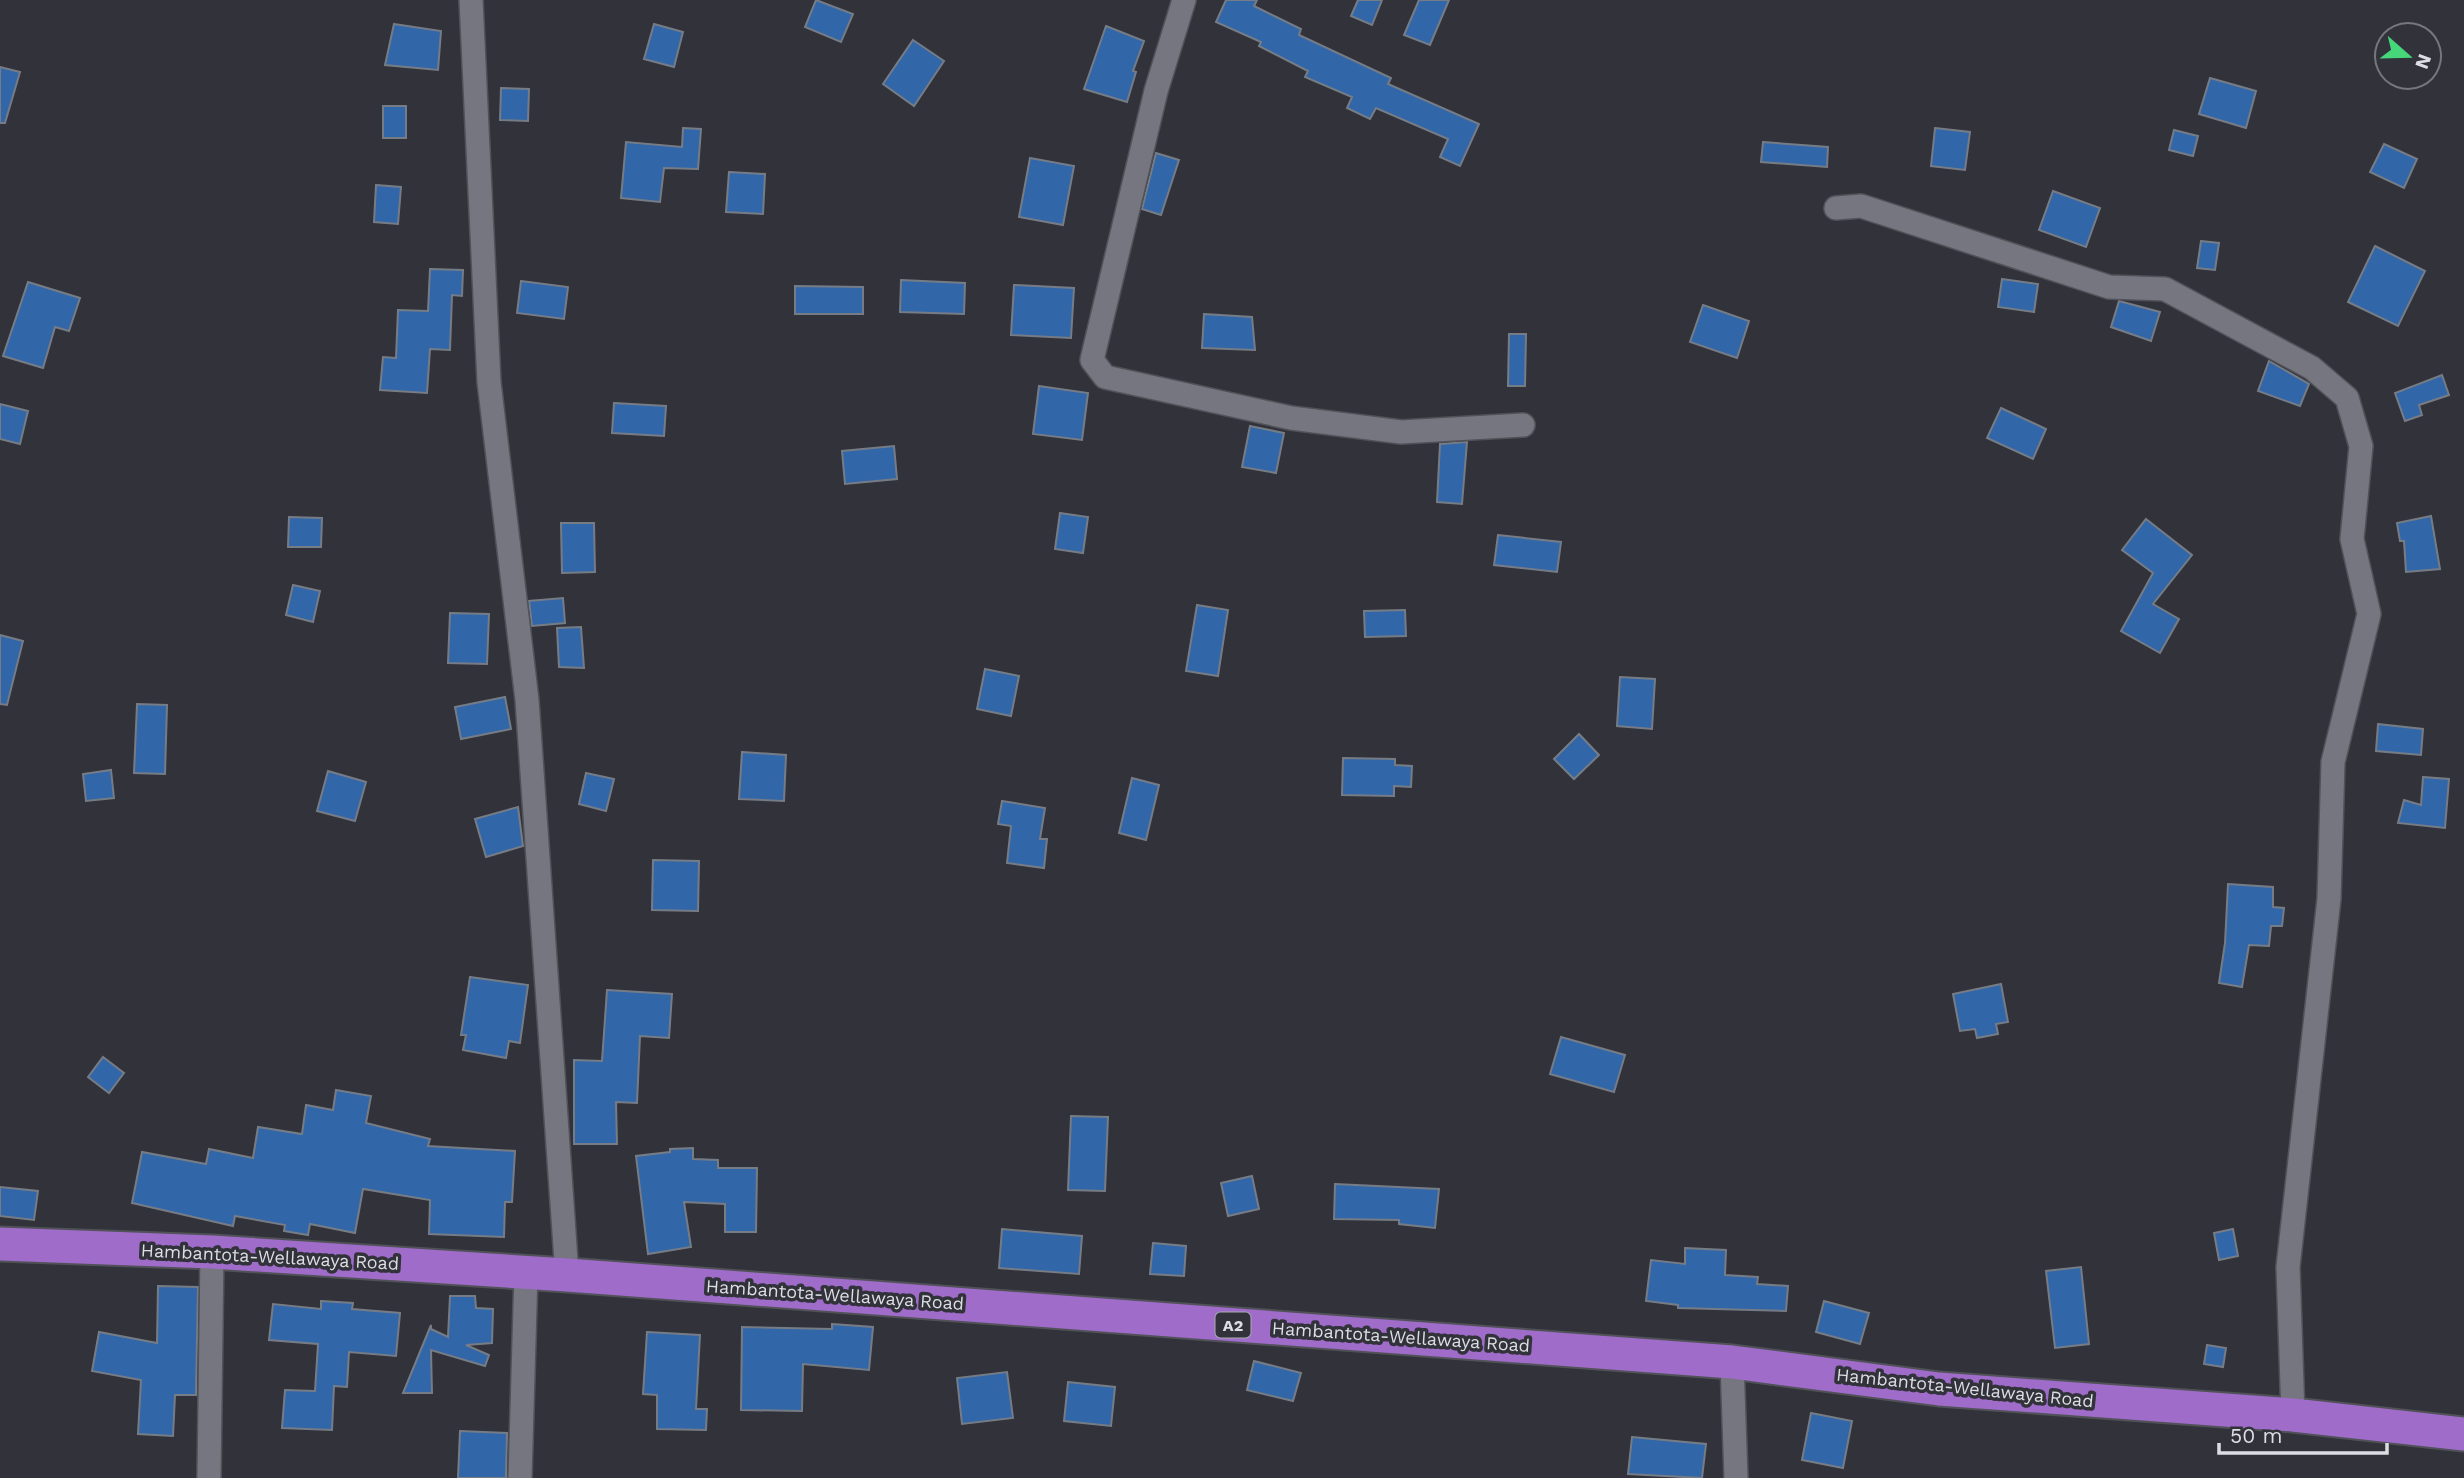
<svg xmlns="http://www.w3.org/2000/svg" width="2464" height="1478" font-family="'Work Sans',sans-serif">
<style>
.building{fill:#3166a9;stroke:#767c85;stroke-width:2}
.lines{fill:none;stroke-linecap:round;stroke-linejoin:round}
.minor-casing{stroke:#515158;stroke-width:26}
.highway-casing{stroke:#515158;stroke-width:37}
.minor{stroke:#75767f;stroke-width:23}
.highway{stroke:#9f6cc9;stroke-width:33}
.labels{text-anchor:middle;stroke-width:7;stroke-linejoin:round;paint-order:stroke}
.shield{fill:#32323b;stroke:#aaaab1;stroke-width:2}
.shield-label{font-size:16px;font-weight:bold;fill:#dddee3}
.street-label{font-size:18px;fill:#dddee3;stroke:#32323b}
</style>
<rect width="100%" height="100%" fill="#32323b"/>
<!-- building -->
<g class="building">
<path d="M 816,0 L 853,14 L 841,42 L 805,27 Z"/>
<path d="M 1226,0 L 1257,0 L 1254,6 L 1301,29 L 1299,35 L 1391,78 L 1388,84 L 1479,124 L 1460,166 L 1440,157 L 1448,139 L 1376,108 L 1370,119 L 1347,108 L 1352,97 L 1305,77 L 1308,71 L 1259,46 L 1261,42 L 1216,22 Z"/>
<path d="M 1358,0 L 1382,0 L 1372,25 L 1351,16 Z"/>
<path d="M 1419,0 L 1449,0 L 1430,45 L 1404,35 Z"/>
<path d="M 394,24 L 441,31 L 438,70 L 385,65 Z"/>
<path d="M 654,24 L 683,32 L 674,67 L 644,59 Z"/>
<path d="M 1106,26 L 1144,41 L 1133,71 L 1136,72 L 1127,102 L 1084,89 Z"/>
<path d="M 913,40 L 944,61 L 914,106 L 883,84 Z"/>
<path d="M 0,67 L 20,72 L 5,123 L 0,123 Z"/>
<path d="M 2210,78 L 2256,91 L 2246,128 L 2199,114 Z"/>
<path d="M 501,88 L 529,89 L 528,121 L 500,120 Z"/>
<rect x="383" y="106" width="23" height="32"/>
<path d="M 683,128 L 701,129 L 698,169 L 664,168 L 660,202 L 621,198 L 626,142 L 682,147 Z"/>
<path d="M 1935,128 L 1970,132 L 1965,170 L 1931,166 Z"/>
<path d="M 2174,130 L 2198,136 L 2193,156 L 2169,150 Z"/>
<path d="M 1763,142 L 1828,147 L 1827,167 L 1761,162 Z"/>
<path d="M 2384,144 L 2417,159 L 2404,188 L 2370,172 Z"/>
<path d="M 1156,153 L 1179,160 L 1161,215 L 1142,209 Z"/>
<path d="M 1030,158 L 1074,166 L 1063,225 L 1019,217 Z"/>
<path d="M 729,172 L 765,174 L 763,214 L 726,212 Z"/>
<path d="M 376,185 L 401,187 L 398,224 L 374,222 Z"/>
<path d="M 2053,191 L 2100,208 L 2086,247 L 2039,230 Z"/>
<path d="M 2201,241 L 2219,243 L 2215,270 L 2197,268 Z"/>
<path d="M 2375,246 L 2425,271 L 2398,326 L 2348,302 Z"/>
<path d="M 430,269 L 463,270 L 462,296 L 452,295 L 450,350 L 430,349 L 427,393 L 380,390 L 383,357 L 396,358 L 398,310 L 428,311 Z"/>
<path d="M 2002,279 L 2038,284 L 2034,312 L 1998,307 Z"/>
<path d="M 901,280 L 965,283 L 964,314 L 900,312 Z"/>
<path d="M 521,281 L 568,287 L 564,319 L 517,313 Z"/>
<path d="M 28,282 L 80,298 L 69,331 L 55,327 L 43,368 L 3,356 Z"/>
<path d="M 1014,285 L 1074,288 L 1071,338 L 1011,335 Z"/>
<path d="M 795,286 L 863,287 L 863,314 L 795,314 Z"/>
<path d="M 2119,301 L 2160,312 L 2151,341 L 2111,327 Z"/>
<path d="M 1703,305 L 1749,321 L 1737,358 L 1690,342 Z"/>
<path d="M 1204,314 L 1252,317 L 1255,350 L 1202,348 Z"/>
<path d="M 1509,334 L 1526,334 L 1525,386 L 1508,386 Z"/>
<path d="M 2269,361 L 2309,384 L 2300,406 L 2258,391 Z"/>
<path d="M 2442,375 L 2449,395 L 2419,405 L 2422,415 L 2405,421 L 2395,393 Z"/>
<path d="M 1039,386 L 1088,393 L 1082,440 L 1033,434 Z"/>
<path d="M 614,403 L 666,406 L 664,436 L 612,433 Z"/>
<path d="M 0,404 L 28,411 L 20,444 L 0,439 Z"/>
<path d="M 2001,408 L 2046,429 L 2033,459 L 1987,438 Z"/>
<path d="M 1250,426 L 1284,433 L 1276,473 L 1242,467 Z"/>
<path d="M 1467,442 L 1462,504 L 1437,502 L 1440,444 Z"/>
<path d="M 894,446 L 897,479 L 845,484 L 842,451 Z"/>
<path d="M 1060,513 L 1088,517 L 1083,553 L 1055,549 Z"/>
<path d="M 2431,516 L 2440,569 L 2406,572 L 2404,541 L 2400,541 L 2397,523 Z"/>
<path d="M 289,517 L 322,518 L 321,547 L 288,547 Z"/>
<path d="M 2146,519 L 2192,555 L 2153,604 L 2179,619 L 2160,653 L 2121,631 L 2153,573 L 2122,550 Z"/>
<path d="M 561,523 L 594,523 L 595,572 L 562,573 Z"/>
<path d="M 1498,535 L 1561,542 L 1557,572 L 1494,565 Z"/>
<path d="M 293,585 L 320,591 L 313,622 L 286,615 Z"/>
<path d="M 563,598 L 565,623 L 532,626 L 529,601 Z"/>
<path d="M 1197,605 L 1228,610 L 1218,676 L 1186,671 Z"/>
<path d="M 1405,610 L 1406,636 L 1365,637 L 1364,611 Z"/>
<path d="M 450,613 L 489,614 L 487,664 L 448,663 Z"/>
<path d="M 581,627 L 584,668 L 559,667 L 557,628 Z"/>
<path d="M 0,635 L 23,641 L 7,705 L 0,704 Z"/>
<path d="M 985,669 L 1019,676 L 1011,716 L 977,709 Z"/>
<path d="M 1620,677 L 1655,679 L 1652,729 L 1617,726 Z"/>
<path d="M 505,697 L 511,729 L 461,739 L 455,707 Z"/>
<path d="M 137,704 L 167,705 L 165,774 L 134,773 Z"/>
<path d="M 2378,724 L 2423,729 L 2421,755 L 2376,751 Z"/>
<path d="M 1579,734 L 1599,755 L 1574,779 L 1554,759 Z"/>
<path d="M 742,752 L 786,755 L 784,801 L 739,799 Z"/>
<path d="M 1343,758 L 1395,759 L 1395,765 L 1412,766 L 1411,787 L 1394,786 L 1394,796 L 1342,795 Z"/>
<path d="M 111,770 L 114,798 L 86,801 L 83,774 Z"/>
<path d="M 328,771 L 366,782 L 355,821 L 317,811 Z"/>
<path d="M 586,773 L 614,779 L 606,811 L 579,804 Z"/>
<path d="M 2423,777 L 2449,779 L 2445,828 L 2398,823 L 2404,800 L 2421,805 Z"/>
<path d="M 1132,778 L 1159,785 L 1146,840 L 1119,833 Z"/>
<path d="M 1002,801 L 1045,808 L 1040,839 L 1047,839 L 1044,868 L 1007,863 L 1011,826 L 998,824 Z"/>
<path d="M 518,807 L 523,846 L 486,857 L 475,819 Z"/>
<path d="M 653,860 L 699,861 L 698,911 L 652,910 Z"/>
<path d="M 2228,884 L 2273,887 L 2273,907 L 2284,908 L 2282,926 L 2271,926 L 2269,946 L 2249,945 L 2242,987 L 2219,983 L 2225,943 Z"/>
<path d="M 470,977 L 528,985 L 520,1043 L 509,1041 L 506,1058 L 463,1050 L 466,1035 L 461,1035 Z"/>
<path d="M 2001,984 L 2008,1022 L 1996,1024 L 1998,1034 L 1977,1038 L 1975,1029 L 1960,1031 L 1953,994 Z"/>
<path d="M 607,990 L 672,994 L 669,1038 L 640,1036 L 637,1103 L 616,1102 L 617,1144 L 574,1144 L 574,1060 L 602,1061 Z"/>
<path d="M 1561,1037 L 1625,1055 L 1614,1092 L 1550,1074 Z"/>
<path d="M 103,1057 L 124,1073 L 109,1093 L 88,1077 Z"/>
<path d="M 336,1090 L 371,1096 L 366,1123 L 430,1139 L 428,1146 L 515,1151 L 512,1202 L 505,1202 L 504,1237 L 429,1234 L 430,1200 L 363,1189 L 355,1233 L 310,1224 L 308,1235 L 284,1231 L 285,1225 L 235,1216 L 233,1226 L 132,1203 L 142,1152 L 206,1164 L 209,1149 L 253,1158 L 258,1127 L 302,1134 L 306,1105 L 333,1110 Z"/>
<path d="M 1071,1116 L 1108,1117 L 1105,1191 L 1068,1190 Z"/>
<path d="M 693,1148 L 693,1159 L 718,1160 L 718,1168 L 757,1168 L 756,1232 L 725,1232 L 725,1204 L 684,1202 L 691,1247 L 648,1254 L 636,1156 L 670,1152 L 670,1149 Z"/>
<path d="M 1252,1176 L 1259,1209 L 1228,1216 L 1221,1183 Z"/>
<path d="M 1335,1184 L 1439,1189 L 1435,1228 L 1399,1224 L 1399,1220 L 1334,1219 Z"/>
<path d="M 0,1187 L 38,1191 L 34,1220 L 0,1216 Z"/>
<path d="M 1002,1229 L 1082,1236 L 1079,1274 L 999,1268 Z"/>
<path d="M 2233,1229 L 2238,1256 L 2219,1260 L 2214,1233 Z"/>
<path d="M 1153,1243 L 1186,1246 L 1184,1276 L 1150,1274 Z"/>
<path d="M 1685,1248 L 1726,1250 L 1725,1275 L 1758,1277 L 1757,1284 L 1788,1286 L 1786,1311 L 1678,1308 L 1678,1305 L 1646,1301 L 1651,1260 L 1685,1264 Z"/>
<path d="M 2081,1267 L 2089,1344 L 2055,1348 L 2046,1271 Z"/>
<path d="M 158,1286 L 198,1287 L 196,1395 L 175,1395 L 173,1436 L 138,1434 L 141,1380 L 92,1371 L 99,1332 L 157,1343 Z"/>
<path d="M 450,1296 L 475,1296 L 476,1308 L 493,1309 L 492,1343 L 466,1345 L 489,1355 L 485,1366 L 431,1350 L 432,1393 L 403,1393 L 431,1325 L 431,1329 L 448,1337 Z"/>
<path d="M 321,1301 L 353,1303 L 352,1309 L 400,1313 L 396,1356 L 349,1352 L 347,1387 L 334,1386 L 332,1430 L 282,1428 L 285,1390 L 315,1391 L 318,1344 L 269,1340 L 273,1304 L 321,1309 Z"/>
<path d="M 1824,1301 L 1869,1313 L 1860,1344 L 1816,1332 Z"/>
<path d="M 832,1324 L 873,1327 L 869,1370 L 803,1364 L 802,1411 L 741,1410 L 742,1327 L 832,1329 Z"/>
<path d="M 647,1332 L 700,1335 L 696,1409 L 707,1409 L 706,1430 L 657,1429 L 657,1395 L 643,1394 Z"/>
<path d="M 2207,1345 L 2226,1348 L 2223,1367 L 2204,1364 Z"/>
<path d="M 1254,1361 L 1301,1373 L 1293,1401 L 1247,1390 Z"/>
<path d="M 1007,1372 L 1013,1418 L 962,1424 L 957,1378 Z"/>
<path d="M 1068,1382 L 1115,1387 L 1111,1426 L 1064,1421 Z"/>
<path d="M 1811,1413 L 1852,1421 L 1843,1468 L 1802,1460 Z"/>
<path d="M 460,1431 L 507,1433 L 506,1478 L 458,1478 Z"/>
<path d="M 1632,1437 L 1706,1444 L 1702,1478 L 1628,1474 Z"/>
</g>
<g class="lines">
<defs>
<g id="minor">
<path d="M 471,0 L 489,382 L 527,700 L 567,1275"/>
<path d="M 1184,0 L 1156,91 L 1092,360 L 1105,377 L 1291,418 L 1401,432 L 1523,425"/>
<path d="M 1836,208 L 1861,206 L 2109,287 L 2165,289 L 2312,368 L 2347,398 L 2361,446 L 2352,539 L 2369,614 L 2333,762 L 2329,899 L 2288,1267 L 2293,1415"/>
<path d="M 1732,1362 L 1736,1478"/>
<path d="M 209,1478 L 212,1252"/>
<path d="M 520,1478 L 526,1272"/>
</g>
<path id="highway" d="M 0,1244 L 212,1252 L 567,1275 L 1732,1362 L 1939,1389 L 2293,1415 L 2464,1434"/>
</defs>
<!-- minor casing -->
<use href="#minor" class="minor-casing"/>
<!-- highway casing -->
<use href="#highway" class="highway-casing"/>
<!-- minor -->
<use href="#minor" class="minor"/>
<!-- highway -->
<use href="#highway" class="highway"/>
</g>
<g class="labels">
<!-- shield labels -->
<rect class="shield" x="1215.5" y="1312.5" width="35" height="25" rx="5"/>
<g class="shield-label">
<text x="1233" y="1331">A2</text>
</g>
<!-- street labels -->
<g class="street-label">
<text transform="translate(270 1257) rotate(3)" y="6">Hambantota-Wellawaya Road</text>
<text transform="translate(835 1295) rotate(4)" y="6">Hambantota-Wellawaya Road</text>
<text transform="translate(1401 1337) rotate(4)" y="6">Hambantota-Wellawaya Road</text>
<text transform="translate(1965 1388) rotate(6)" y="6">Hambantota-Wellawaya Road</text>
</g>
</g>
<!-- north arrow -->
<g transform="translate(2408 56) rotate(110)"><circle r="33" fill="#32323b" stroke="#76777e" stroke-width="2"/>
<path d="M0-5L12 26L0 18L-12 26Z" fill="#46d77a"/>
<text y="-10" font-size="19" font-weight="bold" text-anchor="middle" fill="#dddee3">N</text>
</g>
<!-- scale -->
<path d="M2219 1443v10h168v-10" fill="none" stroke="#dddee3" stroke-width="3.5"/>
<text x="2230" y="1443" font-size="21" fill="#dddee3" stroke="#32323b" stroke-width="5" paint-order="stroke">50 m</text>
</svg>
